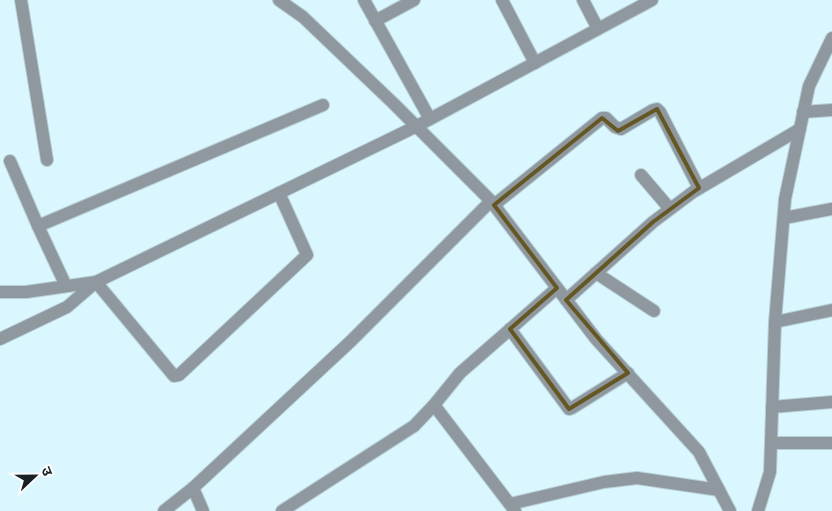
<svg xmlns="http://www.w3.org/2000/svg" width="832" height="511" font-family="'DM Sans','Noto Sans Devanagari',sans-serif">
<style>
.lines{fill:none;stroke-linecap:round;stroke-linejoin:round}
.minor-casing{stroke:#b7d0d7;stroke-width:14}
.minor{stroke:#90989f;stroke-width:12}
.marked{fill:none;stroke:#655724;stroke-width:4;stroke-linejoin:round}
</style>
<rect width="100%" height="100%" fill="#daf6fe"/>
<g class="lines">
<defs>
<g id="minor">
<path d="M 21,0 L 47,160"/>
<path d="M 279,0 L 303,17 L 393,103 L 491,201 L 596,339 L 699,452 L 730,511"/>
<path d="M 364,0 L 430,119"/>
<path d="M 502,0 L 535,63"/>
<path d="M 583,0 L 598,29"/>
<path d="M 375,21 L 414,0"/>
<path d="M 803,112 L 832,110"/>
<path d="M 10,161 L 38,226 L 66,286"/>
<path d="M 641,175 L 670,209"/>
<path d="M 494,205 L 602,118 L 606,118 L 615,127 L 621,129 L 653,110 L 657,109 L 660,112 L 699,188"/>
<path d="M 784,218 L 832,209"/>
<path d="M 38,226 L 323,105"/>
<path d="M 596,273 L 654,311"/>
<path d="M 0,292 L 26,292 L 96,282 L 174,376 L 179,375 L 307,255 L 279,193"/>
<path d="M 566,300 L 653,222 L 693,192 L 800,129"/>
<path d="M 775,322 L 832,310"/>
<path d="M 510,329 L 569,409 L 572,408 L 628,373"/>
<path d="M 0,339 L 67,307 L 96,282 L 417,126 L 652,0"/>
<path d="M 434,405 L 515,511"/>
<path d="M 772,407 L 832,402"/>
<path d="M 771,443 L 832,443"/>
<path d="M 193,488 L 203,511"/>
<path d="M 510,504 L 604,482 L 637,478 L 719,490"/>
<path d="M 164,511 L 193,488 L 351,341 L 491,201"/>
<path d="M 282,511 L 414,426 L 434,405 L 460,373 L 557,288"/>
<path d="M 758,511 L 770,472 L 775,322 L 785,199 L 809,86 L 832,38"/>
</g>
</defs>
<!-- minor casing -->
<use href="#minor" class="minor-casing"/>
<!-- minor -->
<use href="#minor" class="minor"/>
</g>
<!-- marked area -->
<path class="marked" d="M 657,109 L 699,188 L 653,222 L 566,300 L 628,373 L 569,409 L 510,329 L 557,288 L 494,205 L 602,118 L 618,131 Z"/>
<!-- north arrow -->
<g transform="translate(35 476) rotate(68)" stroke="#fdfdfd" stroke-width="4" paint-order="stroke">
<path d="M0-4L9 19L0 12L-9 19Z" fill="#182225"/>
<text y="-8" font-size="14" font-weight="bold" text-anchor="middle" fill="#182225">उ</text>
</g>
</svg>
